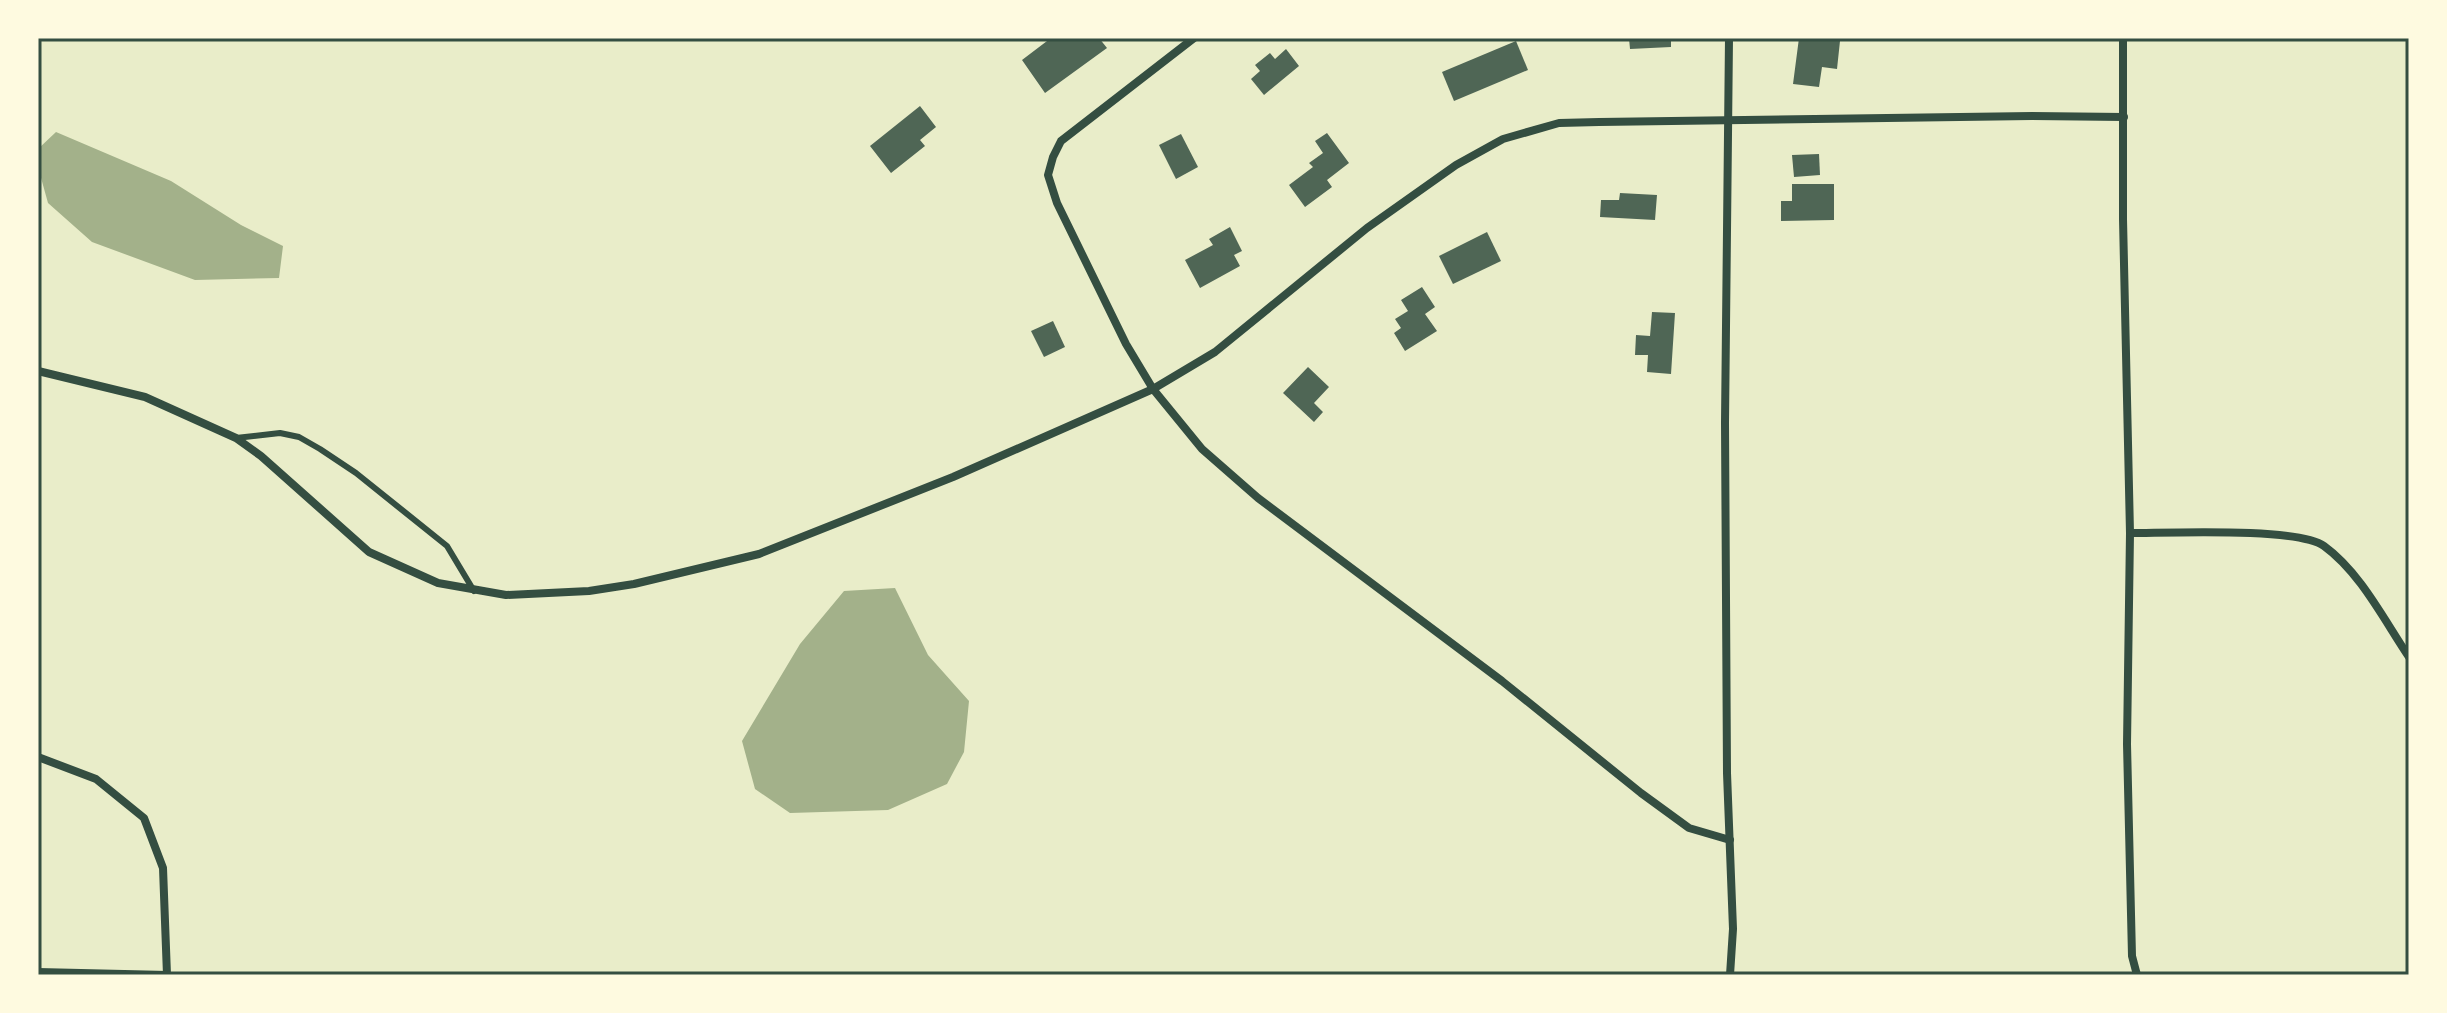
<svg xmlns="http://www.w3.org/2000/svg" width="2447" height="1013" font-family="Barlow,sans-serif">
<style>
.water{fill:#a3b18a}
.building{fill:#4f6655}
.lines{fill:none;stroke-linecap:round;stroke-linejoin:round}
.service{stroke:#344e41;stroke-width:6}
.minor{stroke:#344e41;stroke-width:8}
.neatline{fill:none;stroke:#344e41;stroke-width:3}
</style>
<rect width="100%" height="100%" fill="#e9edc9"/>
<!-- water -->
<g class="water">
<path d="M 56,132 L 171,181 L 241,225 L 283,246 L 279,278 L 195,280 L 92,242 L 48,203 L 38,167 L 38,149 Z"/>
<path d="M 895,588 L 928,655 L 969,701 L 964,752 L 947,784 L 888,810 L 790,813 L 755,789 L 742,741 L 800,644 L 844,591 Z"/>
</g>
<!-- building -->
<g class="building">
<path d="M 1051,38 L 1062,40 L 1066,38 L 1099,38 L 1107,48 L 1045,93 L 1022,60 Z"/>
<path d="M 1629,38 L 1671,38 L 1671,47 L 1630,49 Z"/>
<path d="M 1799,38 L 1840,41 L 1837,69 L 1822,67 L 1819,87 L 1793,84 Z"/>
<path d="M 1516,41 L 1528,70 L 1454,101 L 1442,72 Z"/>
<path d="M 1286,49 L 1299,66 L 1264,95 L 1251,79 L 1260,71 L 1255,65 L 1270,53 L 1275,59 Z"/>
<path d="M 920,106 L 936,127 L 920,140 L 925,146 L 891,173 L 870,146 Z"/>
<path d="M 1327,133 L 1349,163 L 1327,180 L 1332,187 L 1305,207 L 1289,185 L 1313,167 L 1309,163 L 1323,153 L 1315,141 Z"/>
<path d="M 1181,134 L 1198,167 L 1176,179 L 1159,145 Z"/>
<path d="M 1819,154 L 1820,175 L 1794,177 L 1792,155 Z"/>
<path d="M 1792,184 L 1834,184 L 1834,220 L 1781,221 L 1781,201 L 1792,201 Z"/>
<path d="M 1620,193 L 1657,195 L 1655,220 L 1600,217 L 1601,200 L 1619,200 Z"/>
<path d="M 1230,227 L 1242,251 L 1234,255 L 1240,266 L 1200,288 L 1185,260 L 1213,245 L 1209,239 Z"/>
<path d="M 1487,232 L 1501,261 L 1453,284 L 1439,256 Z"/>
<path d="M 1422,287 L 1435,307 L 1425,314 L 1437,331 L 1405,351 L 1394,333 L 1401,328 L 1395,319 L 1408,311 L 1401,300 Z"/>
<path d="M 1652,312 L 1675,313 L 1671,374 L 1647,372 L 1648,355 L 1635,355 L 1636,335 L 1650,336 Z"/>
<path d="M 1053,321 L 1065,347 L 1044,357 L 1031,331 Z"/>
<path d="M 1308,367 L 1329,387 L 1314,403 L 1323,412 L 1314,422 L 1283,393 Z"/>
</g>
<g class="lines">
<!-- service -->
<path class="service" d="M 236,438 L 280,433 L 299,437 L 320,449 L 356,473 L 447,546 L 474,591"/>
<!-- minor -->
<g class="minor">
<path d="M 1194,38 L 1061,141 L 1053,157 L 1048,175 L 1057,203 L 1126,344 L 1153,389 L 1202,449 L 1258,498 L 1502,681 L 1641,793 L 1689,828 L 1730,840"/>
<path d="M 1729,38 L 1725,423 L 1727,773 L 1733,929 L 1730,975"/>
<path d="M 2123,38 L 2123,219 L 2130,533 L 2127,744 L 2132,956 L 2137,975"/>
<path d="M 38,371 L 145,397 L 236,438 L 261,456 L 369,552 L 438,583 L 506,595 L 589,591 L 634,584 L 759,554 L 953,477 L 1153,389 L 1215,352 L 1367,228 L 1456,165 L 1503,139 L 1559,123 L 1599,122 L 2032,116 L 2124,117"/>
<path d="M 2130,533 C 2168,533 2298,527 2324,546 C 2360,572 2384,620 2409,657"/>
<path d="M 38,757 L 96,779 L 144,818 L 163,868 L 167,975"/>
<path d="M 38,972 L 167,975"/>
</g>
</g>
<!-- border -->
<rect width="2447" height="1013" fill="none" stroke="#fefae0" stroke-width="80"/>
<rect x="40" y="40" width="2367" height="933" class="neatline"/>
</svg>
